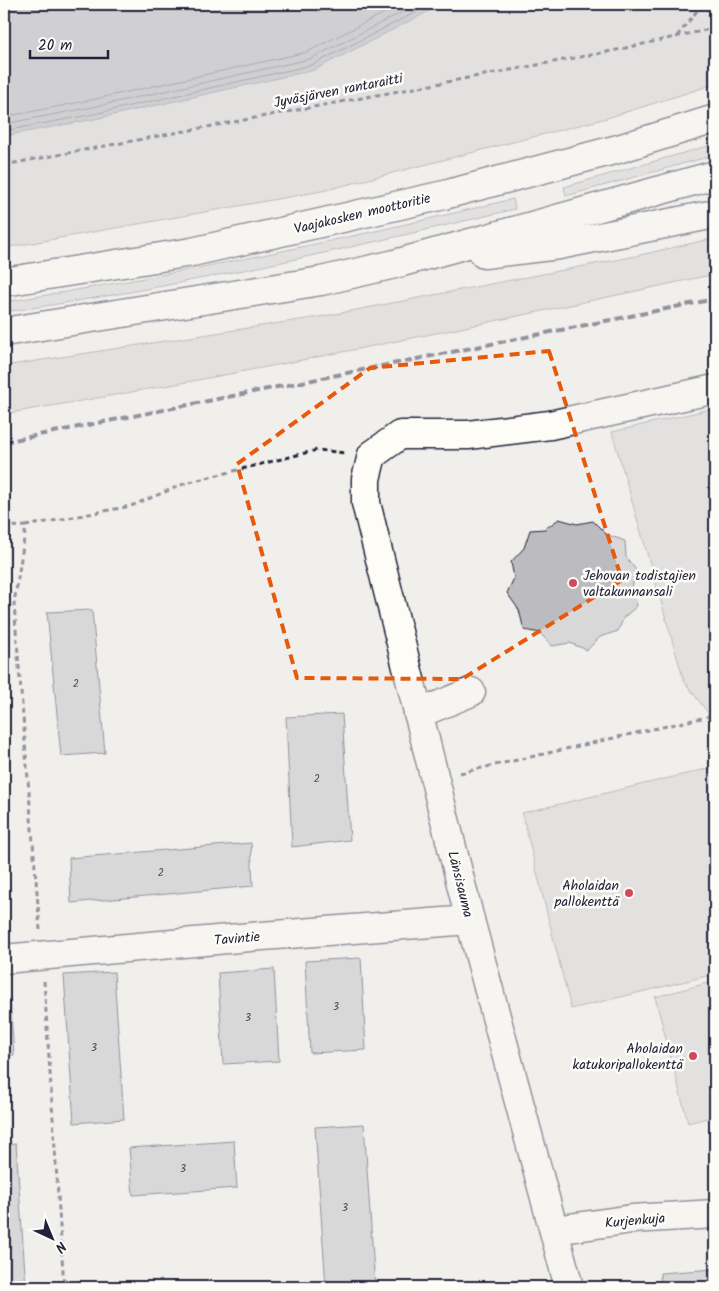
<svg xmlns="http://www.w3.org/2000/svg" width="719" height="1291" font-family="Kalam,sans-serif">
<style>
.green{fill:#d2d1d1;stroke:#7a7a86}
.water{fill:#a9a9b0;stroke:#737381}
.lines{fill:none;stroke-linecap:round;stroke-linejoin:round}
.shore{stroke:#58586a;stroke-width:1}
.building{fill:#bcbcc0;stroke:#22223b}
.minor-casing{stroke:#22223b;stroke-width:31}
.highway-casing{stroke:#22223b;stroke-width:31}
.path{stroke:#22223b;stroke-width:3;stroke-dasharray:5 4;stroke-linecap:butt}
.minor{stroke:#fdfcf7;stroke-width:28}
.highway{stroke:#fdfcf7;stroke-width:28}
.rail{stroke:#22223b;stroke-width:4;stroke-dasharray:8 4;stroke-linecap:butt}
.marked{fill:none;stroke:#e8590c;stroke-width:4;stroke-dasharray:10 6;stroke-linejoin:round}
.poi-dot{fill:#d1495b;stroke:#fdfcf7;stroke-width:2}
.labels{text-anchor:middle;stroke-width:5;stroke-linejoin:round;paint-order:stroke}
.number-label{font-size:11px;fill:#48485c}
.street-label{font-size:14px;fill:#22223b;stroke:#fdfcf7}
.poi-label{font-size:14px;fill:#22223b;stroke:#fdfcf7;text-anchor:end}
</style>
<rect width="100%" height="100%" fill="#f0efec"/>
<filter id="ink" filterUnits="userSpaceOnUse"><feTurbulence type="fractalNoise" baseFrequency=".02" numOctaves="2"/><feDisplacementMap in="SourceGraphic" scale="10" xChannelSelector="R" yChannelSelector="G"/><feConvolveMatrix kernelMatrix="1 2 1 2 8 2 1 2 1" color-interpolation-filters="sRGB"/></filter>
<g filter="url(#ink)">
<!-- green -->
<g class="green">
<path d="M 4,4 L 715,4 L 715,84 L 607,118 L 322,191 L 4,248 Z"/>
<path d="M 715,144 L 715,155 L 566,196 L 564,187 Z"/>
<path d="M 513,199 L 515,209 C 346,249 176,288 4,312 L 4,302 C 175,275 344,240 513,199 Z"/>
<path d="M 715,238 L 715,274 C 479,325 242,375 4,414 L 4,366 L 325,316 L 631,257 Z"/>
<path d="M 715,408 L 715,722 L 684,681 L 612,432 Z"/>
<path d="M 715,767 L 715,974 L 571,1009 L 522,813 Z"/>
<path d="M 715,981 L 715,1116 L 688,1123 L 655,997 Z"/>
</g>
<!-- water -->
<path class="water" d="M 4,4 L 443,4 L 314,70 L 95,119 L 4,136 Z"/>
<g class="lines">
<!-- shore -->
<g class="shore">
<path d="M 4,117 L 91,100 L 307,52 L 402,4"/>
<path d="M 4,124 L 93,107 L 310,59 L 418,4"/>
<path d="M 4,131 L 94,114 L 312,65 L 432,4"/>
</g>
</g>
<!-- building -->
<g class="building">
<path d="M 559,519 L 577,524 L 593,521 L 606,534 L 625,541 L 626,557 L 636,570 L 632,588 L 637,606 L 624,617 L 618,631 L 600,637 L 587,650 L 570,643 L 552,646 L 540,633 L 524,630 L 519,610 L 507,593 L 514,578 L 511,562 L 524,548 L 530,530 L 545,529 Z"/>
<path d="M 92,610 L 105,753 L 61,756 L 47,612 Z"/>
<path d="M 342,714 L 350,840 L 292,847 L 286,717 Z"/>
<path d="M 251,843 L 253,886 L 71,903 L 69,858 Z"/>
<path d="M 361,958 L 366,1050 L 310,1053 L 305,961 Z"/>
<path d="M 274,969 L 279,1061 L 223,1064 L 218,973 Z"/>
<path d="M 114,972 L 124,1119 L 74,1123 L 64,975 Z"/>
<path d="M 4,999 L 10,999 L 14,1055 L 4,1056 Z"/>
<path d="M 364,1124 L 375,1287 L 326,1287 L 315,1127 Z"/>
<path d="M 234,1141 L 237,1188 L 133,1195 L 129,1148 Z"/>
<path d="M 16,1144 L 26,1287 L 4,1287 L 4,1145 Z"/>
<path d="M 715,1269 L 715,1287 L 661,1287 L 660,1273 Z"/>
</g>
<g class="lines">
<defs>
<g id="minor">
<path d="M 418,714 L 471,692"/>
<path d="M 4,959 L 262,936 L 470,920"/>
<path d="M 555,1230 L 632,1219 L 715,1214"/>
<path d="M 569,1287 L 470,920 L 366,503 L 366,479 L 372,455 L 400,435 L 468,435 L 550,425 L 715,389"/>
</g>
<g id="highway">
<path d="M 484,254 L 559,245 L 715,214"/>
<path d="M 4,282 L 192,252 L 444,195 L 618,149 L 715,119"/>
<path d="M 4,332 L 321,281 L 395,264 L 715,175"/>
</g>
</defs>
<!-- minor casing -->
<use href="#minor" class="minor-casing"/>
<!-- highway casing -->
<use href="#highway" class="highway-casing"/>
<!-- path -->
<g class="path">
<path d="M 677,36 L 697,11 L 707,4"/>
<path d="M 4,165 L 612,51 L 715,28"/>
<path d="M 4,527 L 26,526"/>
<path d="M 460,773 L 715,715"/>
<path d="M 40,930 L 14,604 L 26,526 L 131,506 L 186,483 L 317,450 L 346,453"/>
<path d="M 44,981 L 64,1287"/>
</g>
<!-- minor -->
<use href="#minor" class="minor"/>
<!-- highway -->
<use href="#highway" class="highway"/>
<!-- rail -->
<path class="rail" d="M 4,442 L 715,299"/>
</g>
</g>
<!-- marked area -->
<path d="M0 0H719V1291H0ZM 549,351 L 622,580 L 462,679 L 297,678 L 237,464 L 370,368 Z" fill="#f0efec" fill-opacity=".55" fill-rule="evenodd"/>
<path class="marked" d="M 549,351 L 622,580 L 462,679 L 297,678 L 237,464 L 370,368 Z"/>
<!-- markers -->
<g class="poi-dot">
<circle cx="573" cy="583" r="5"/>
<circle cx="629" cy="893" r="5"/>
<circle cx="693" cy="1056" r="5"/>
</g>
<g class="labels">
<!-- number labels -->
<g class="number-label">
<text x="76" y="687">2</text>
<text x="317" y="782">2</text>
<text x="161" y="876">2</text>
<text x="336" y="1010">3</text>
<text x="248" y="1021">3</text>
<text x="94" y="1051">3</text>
<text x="183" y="1172">3</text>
<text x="345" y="1211">3</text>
</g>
<!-- street labels -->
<g class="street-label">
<text transform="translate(338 90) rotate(-11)" y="5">Jyväsjärven rantaraitti</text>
<text transform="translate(362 213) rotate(-13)" y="5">Vaajakosken moottoritie</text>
<text transform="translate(461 884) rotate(76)" y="5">Länsisauma</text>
<text transform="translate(237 938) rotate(-5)" y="5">Tavintie</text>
<text transform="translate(635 1220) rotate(-5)" y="5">Kurjenkuja</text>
</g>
<!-- poi labels -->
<g class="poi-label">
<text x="583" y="580" text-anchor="start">Jehovan todistajien<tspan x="583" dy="16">valtakunnansali</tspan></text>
<text x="619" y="890">Aholaidan<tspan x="619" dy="16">pallokenttä</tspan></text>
<text x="683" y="1053">Aholaidan<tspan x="683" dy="16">katukoripallokenttä</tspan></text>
</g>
</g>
<!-- margin -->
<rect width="719" height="1291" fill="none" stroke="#fdfcf7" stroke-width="20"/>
<rect x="10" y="10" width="699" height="1271" fill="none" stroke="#22223b" stroke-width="2" filter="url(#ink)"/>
<!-- north arrow -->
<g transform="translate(52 1238) rotate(136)" stroke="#fdfcf7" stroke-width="4" paint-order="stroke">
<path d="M0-4L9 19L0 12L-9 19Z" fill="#22223b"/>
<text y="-8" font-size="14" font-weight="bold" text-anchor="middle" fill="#22223b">N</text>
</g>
<!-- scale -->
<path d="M30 50v8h78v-8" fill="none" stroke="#22223b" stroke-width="2.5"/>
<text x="38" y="50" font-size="15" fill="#22223b" stroke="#fdfcf7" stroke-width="4" paint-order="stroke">20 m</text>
</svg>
